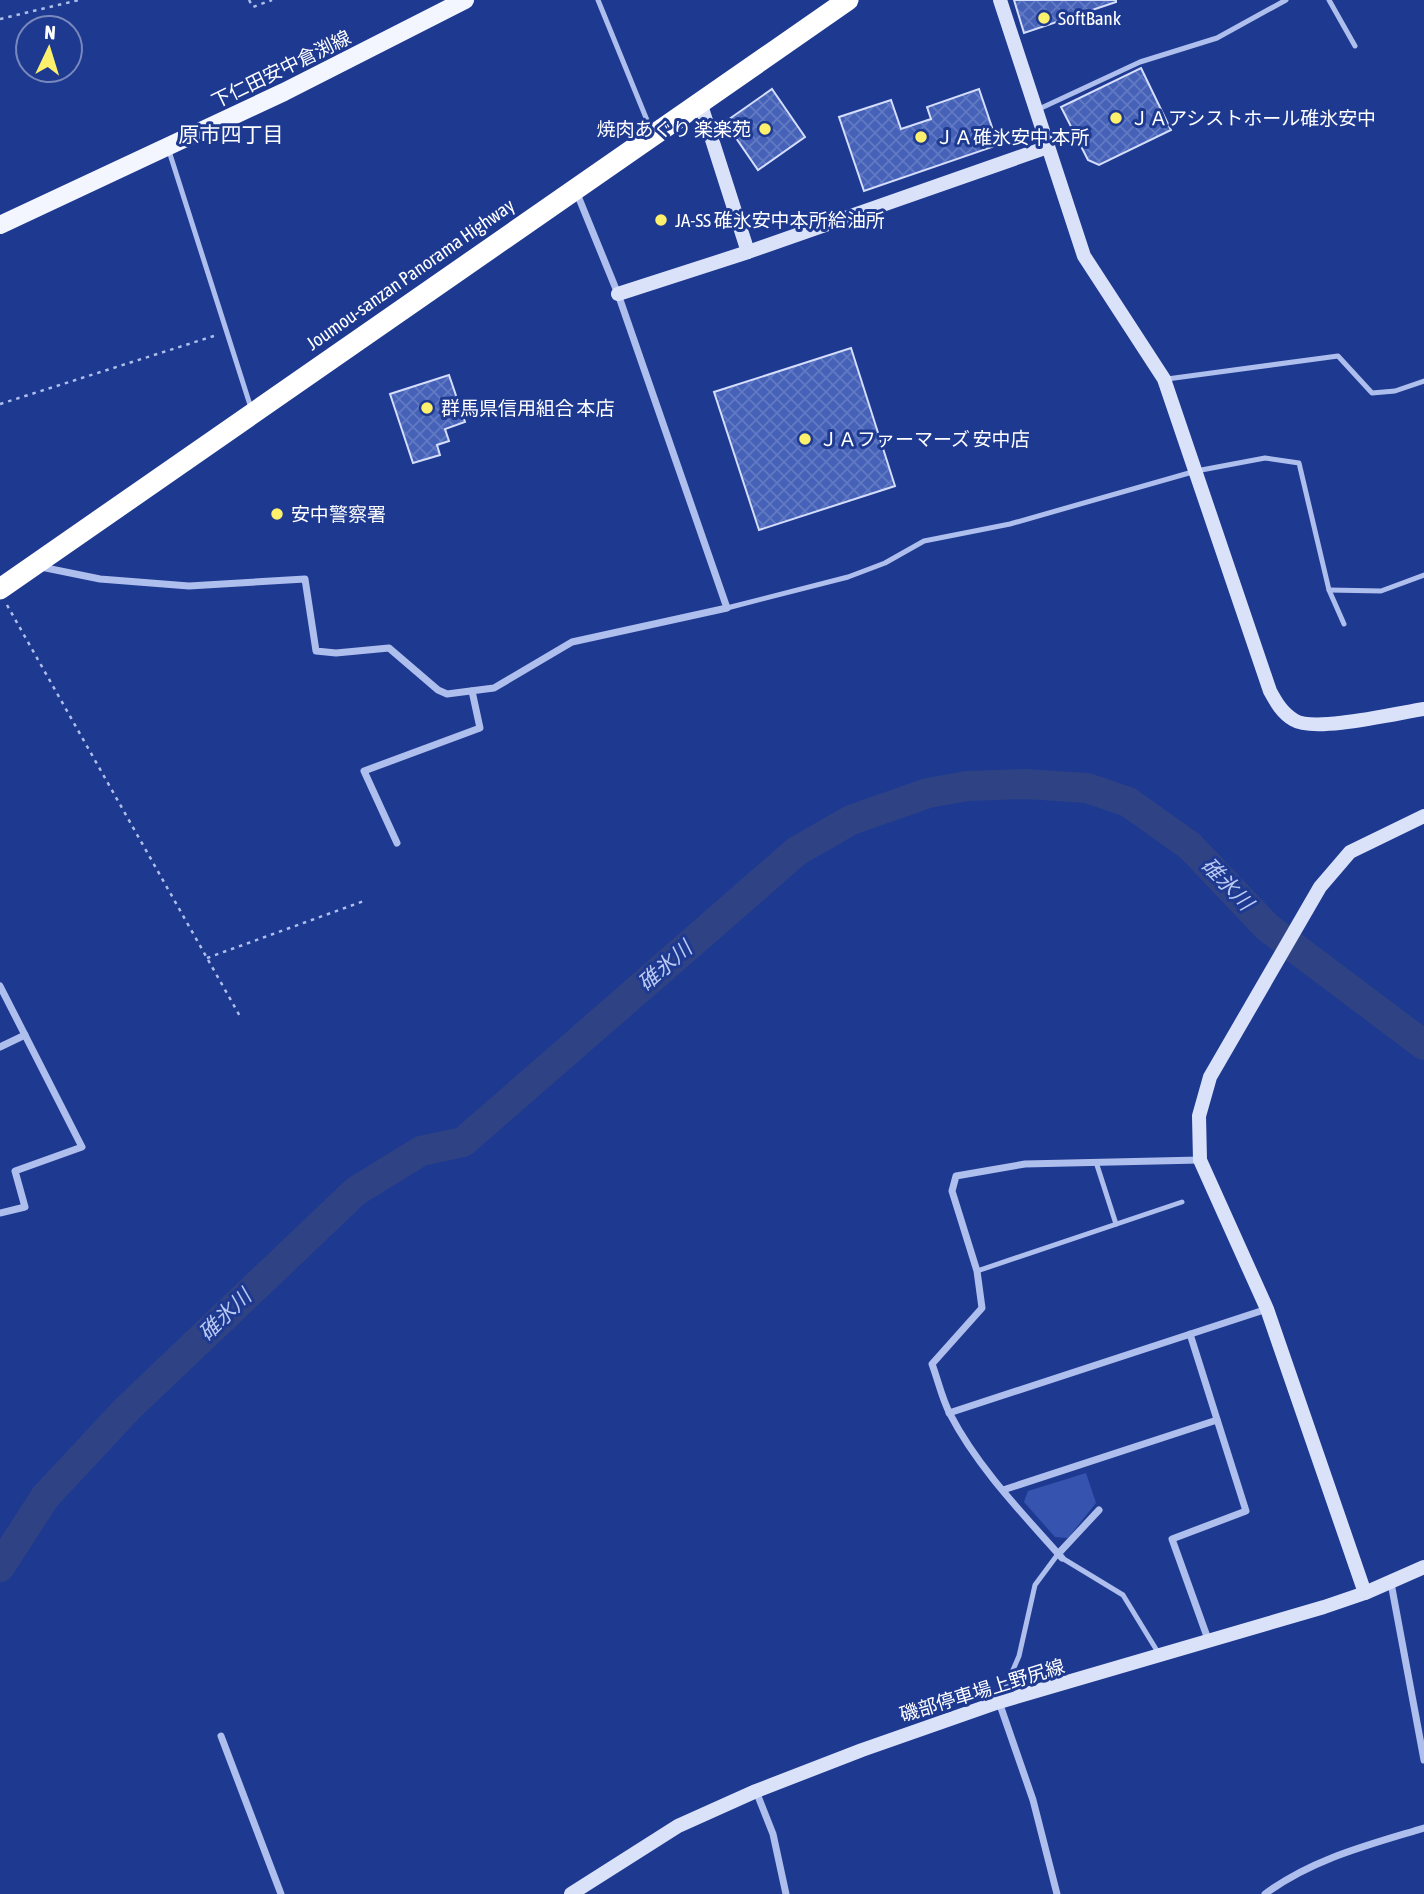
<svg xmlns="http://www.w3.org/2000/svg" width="1424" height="1894" font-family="'Asap Condensed','Noto Sans JP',sans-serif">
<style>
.green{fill:#3553af}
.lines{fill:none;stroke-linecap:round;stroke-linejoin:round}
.river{stroke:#2f4384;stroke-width:30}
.building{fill:url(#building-cross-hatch);stroke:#d4ddfa;stroke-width:2}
.path{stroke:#aebeed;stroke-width:2.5;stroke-dasharray:3.5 5;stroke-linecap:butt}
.lane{stroke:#aebeed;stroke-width:5}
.street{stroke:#aebeed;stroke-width:7}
.secondary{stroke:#dae2fa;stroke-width:14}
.primary{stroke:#f4f6ff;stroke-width:18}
.highway{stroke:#fff;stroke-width:21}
.poi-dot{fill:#fcf06d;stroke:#1e3990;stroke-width:2.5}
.labels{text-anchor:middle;stroke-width:6;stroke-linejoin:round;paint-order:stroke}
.poi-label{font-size:19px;fill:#fff;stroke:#1e3990;text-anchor:start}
.street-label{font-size:19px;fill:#fff;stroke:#1e3990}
.neighbourhood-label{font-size:21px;fill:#fff;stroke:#1e3990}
.water-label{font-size:21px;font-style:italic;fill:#bac9f4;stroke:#1e3990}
</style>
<defs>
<pattern id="building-cross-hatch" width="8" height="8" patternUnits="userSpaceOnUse" patternTransform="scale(1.75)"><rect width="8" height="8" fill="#4662b8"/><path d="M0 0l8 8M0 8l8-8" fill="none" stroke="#627ac3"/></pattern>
</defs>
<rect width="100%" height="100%" fill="#1e3990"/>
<!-- green -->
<path class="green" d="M 1086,1473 L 1096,1503 L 1068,1538 L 1055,1537 L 1024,1502 L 1028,1491 Z"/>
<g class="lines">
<!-- river -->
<path class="river" d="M 0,1567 L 45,1497 L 127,1409 L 356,1191 L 421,1151 L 463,1142 L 797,851 L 851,820 L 928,793 L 967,786 L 1026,784 L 1087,788 L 1128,802 L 1190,846 L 1267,927 L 1424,1045"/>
</g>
<!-- building -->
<g class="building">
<path d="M 1014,0 L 1116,0 L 1116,2 L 1024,33 Z"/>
<path d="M 1141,68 L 1171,130 L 1099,165 L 1088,160 L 1061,107 Z"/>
<path d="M 772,89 L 805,137 L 758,170 L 725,122 Z"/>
<path d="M 979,89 L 998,145 L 864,191 L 839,117 L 891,100 L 901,129 L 931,119 L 927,107 Z"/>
<path d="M 851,348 L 895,486 L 759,530 L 714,392 Z"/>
<path d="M 449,375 L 465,422 L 445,429 L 449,441 L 437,445 L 440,455 L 413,463 L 390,394 Z"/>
</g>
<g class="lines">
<!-- path -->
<g class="path">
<path d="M 249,0 L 253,7 L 272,0"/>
<path d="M 0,19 L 79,0"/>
<path d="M 0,404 L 217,335"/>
<path d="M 7,605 L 241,1018"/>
<path d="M 207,958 L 364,901"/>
</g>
<!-- lane -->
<g class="lane">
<path d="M 598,0 L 651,130"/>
<path d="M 1329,0 L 1355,46"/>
<path d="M 1039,109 L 1140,62 L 1217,38 L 1286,0"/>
<path d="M 169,151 L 251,408"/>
<path d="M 1167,379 L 1338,356 L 1372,393 L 1395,391 L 1424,381"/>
<path d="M 1329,590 L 1381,591 L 1424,575"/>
<path d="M 727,608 L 848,577 L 885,563 L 924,541 L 1010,524 L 1196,471 L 1265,458 L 1299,463 L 1329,590 L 1344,624"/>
<path d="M 1096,1162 L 1116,1224"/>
<path d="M 977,1271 L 1182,1202"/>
<path d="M 1062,1558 L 1123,1595 L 1159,1654"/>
<path d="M 1001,1698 L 1019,1656 L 1035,1585 L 1058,1554"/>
</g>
<!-- street -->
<g class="street">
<path d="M 41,567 L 100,579 L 189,586 L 305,579 L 316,651 L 336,653 L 389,648 L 438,690 L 447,694 L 494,688 L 572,642 L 727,608 L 618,294 L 576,191"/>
<path d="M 397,843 L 364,771 L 480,728 L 472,691"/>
<path d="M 0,986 L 82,1147 L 15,1171 L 25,1207 L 0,1213"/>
<path d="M 0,1047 L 25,1035"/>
<path d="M 1190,1334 L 1246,1511 L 1172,1539 L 1209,1642"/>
<path d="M 949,1413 L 1267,1309"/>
<path d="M 1003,1490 L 1217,1420"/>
<path d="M 1058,1554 L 1099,1510"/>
<path d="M 1062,1558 C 1023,1514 978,1468 950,1414 C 942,1399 938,1380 932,1364 L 982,1308 L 977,1271 L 952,1191 L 956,1176 L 1025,1164 L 1200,1160"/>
<path d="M 1391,1583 L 1424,1760"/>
<path d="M 999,1702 L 1033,1800 L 1057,1894"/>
<path d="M 221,1736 L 281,1894"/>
<path d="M 756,1791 L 773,1834 L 786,1894"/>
<path d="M 1265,1894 C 1312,1859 1368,1845 1424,1828"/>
</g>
<!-- secondary -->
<g class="secondary">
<path d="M 1000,0 L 1084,256 L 1164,379 L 1270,691 C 1276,702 1282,713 1294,720 C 1314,733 1398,713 1424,709"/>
<path d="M 700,102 L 748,252"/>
<path d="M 618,294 L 748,252 L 1048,147"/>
<path d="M 1365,1593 L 1267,1309 L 1200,1160 L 1199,1116 L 1210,1077 L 1320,887 L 1350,852 L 1424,816"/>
<path d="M 571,1894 L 678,1826 L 756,1791 L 862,1750 L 999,1702 L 1324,1607 L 1365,1593 L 1424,1567"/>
</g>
<!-- primary -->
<path class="primary" d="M 0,225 L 284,92 L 465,0"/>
<!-- highway -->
<path class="highway" d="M 0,589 L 848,0"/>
</g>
<!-- markers -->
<g class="poi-dot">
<circle cx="1044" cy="18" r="7"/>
<circle cx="1116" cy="118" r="7"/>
<circle cx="765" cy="129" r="7"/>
<circle cx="921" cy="137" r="7"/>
<circle cx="661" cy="220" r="7"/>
<circle cx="427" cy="408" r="7"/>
<circle cx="805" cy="439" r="7"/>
<circle cx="277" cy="514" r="7"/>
</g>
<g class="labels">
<!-- poi labels -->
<g class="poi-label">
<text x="1058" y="25">SoftBank</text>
<text x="1130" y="125">ＪＡアシストホール碓氷安中</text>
<text x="751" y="136" text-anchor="end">焼肉あぐり 楽楽苑</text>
<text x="935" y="144">ＪＡ碓氷安中 本所</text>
<text x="675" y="227">JA-SS 碓氷安中本所給油所</text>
<text x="441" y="415">群馬県信用組合 本店</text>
<text x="819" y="446">ＪＡファーマーズ 安中店</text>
<text x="291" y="521">安中警察署</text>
</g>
<!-- street labels -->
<g class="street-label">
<text transform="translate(281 69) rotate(-26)" y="7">下仁田安中倉渕線</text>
<text transform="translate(410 274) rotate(-35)" y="7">Joumou-sanzan Panorama Highway</text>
<text transform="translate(982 1690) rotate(-17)" y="7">磯部停車場上野尻線</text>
</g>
<!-- neighbourhood labels -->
<g class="neighbourhood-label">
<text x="231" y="142">原市四丁目</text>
</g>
<!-- water labels -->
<g class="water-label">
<text transform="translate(1227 884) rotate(46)" y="7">碓氷川</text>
<text transform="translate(665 966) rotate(-41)" y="7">碓氷川</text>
<text transform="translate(225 1315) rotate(-44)" y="7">碓氷川</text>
</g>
</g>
<!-- north arrow -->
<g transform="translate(49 49) rotate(4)"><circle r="33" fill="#1e3990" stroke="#7888bc" stroke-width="2"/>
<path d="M0-5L12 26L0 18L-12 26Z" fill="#fcf06d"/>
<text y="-10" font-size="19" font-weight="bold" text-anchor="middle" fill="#ffffff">N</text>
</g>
</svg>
